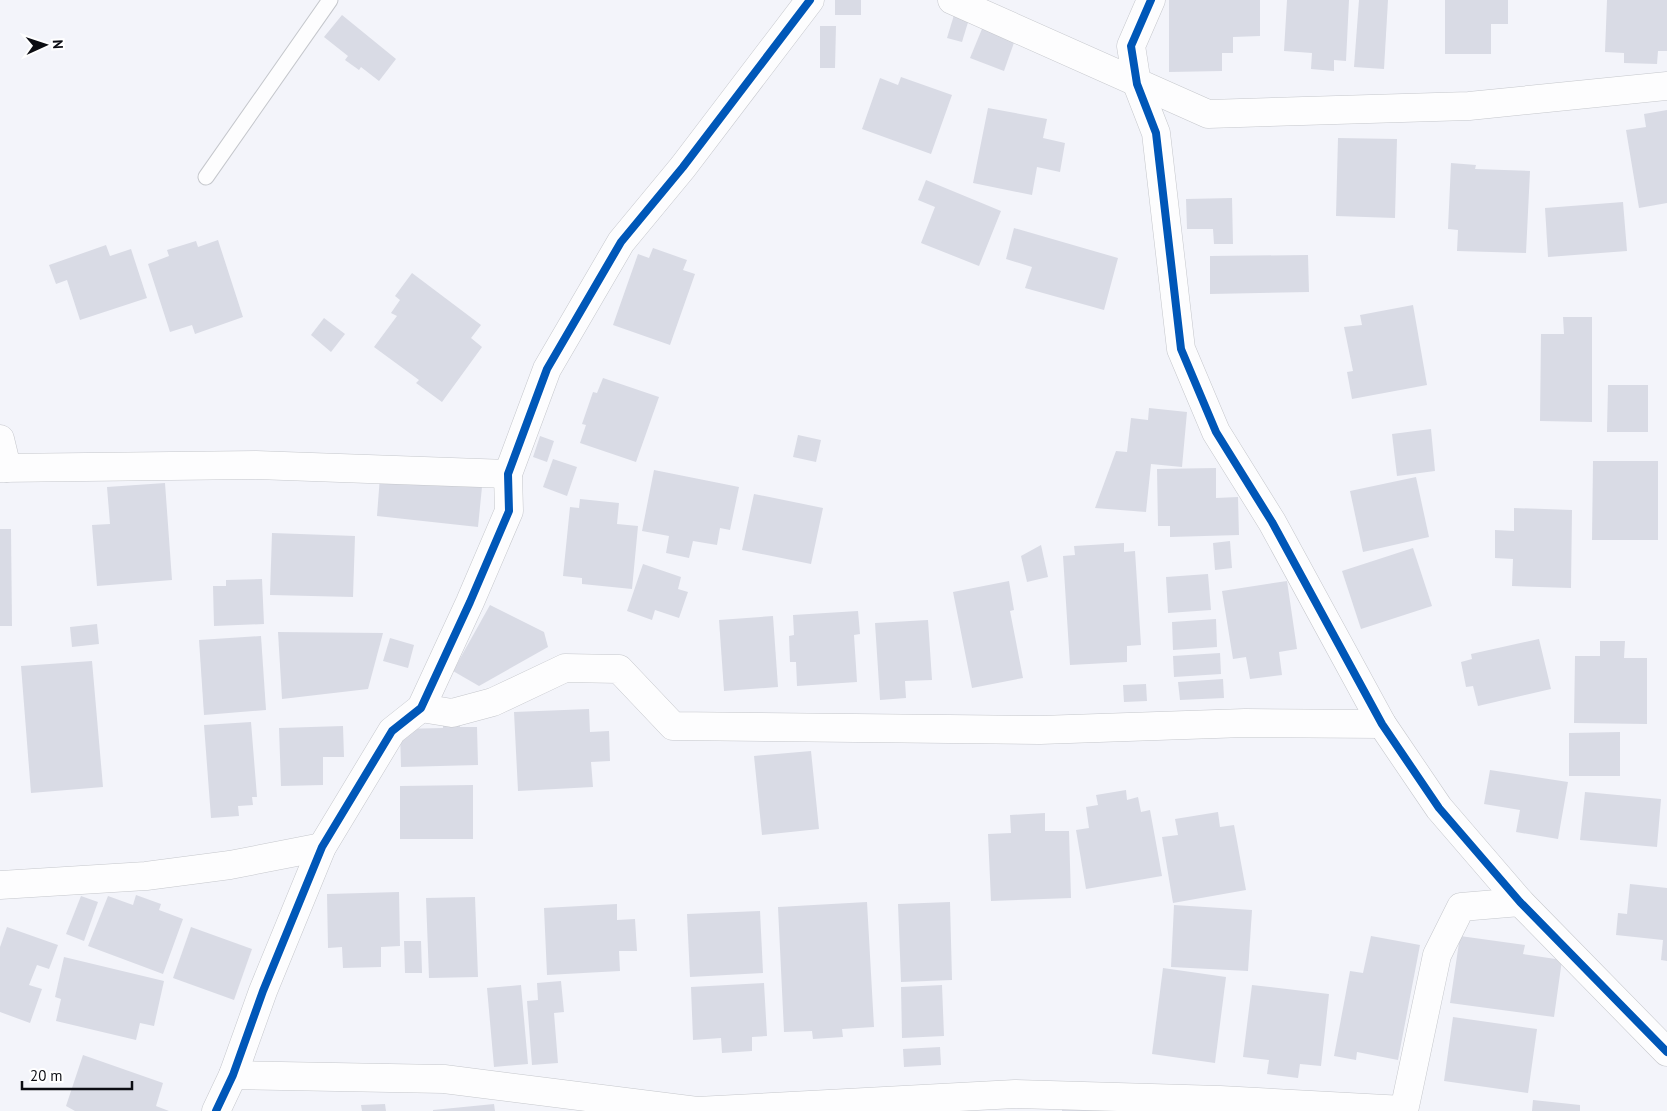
<svg xmlns="http://www.w3.org/2000/svg" width="1667" height="1111" font-family="'PT Sans',sans-serif">
<style>
.building{fill:#d9dbe5}
.lines{fill:none;stroke-linecap:round;stroke-linejoin:round}
.lane-casing{stroke:#c5c7cc;stroke-width:17}
.street-casing{stroke:#c5c7cc;stroke-width:29}
.lane{stroke:#fdfdfe;stroke-width:15}
.street{stroke:#fdfdfe;stroke-width:28}
.cycleway-casing{stroke:#fff;stroke-width:11}
.cycleway{stroke:#0057b8;stroke-width:8}
</style>
<rect width="100%" height="100%" fill="#f3f4fa"/>
<!-- building -->
<g class="building">
<rect x="835" y="0" width="26" height="15"/>
<path d="M 1169,0 L 1260,0 L 1260,36 L 1233,37 L 1233,53 L 1222,53 L 1222,71 L 1169,72 Z"/>
<path d="M 1287,0 L 1349,0 L 1346,61 L 1334,60 L 1334,71 L 1311,69 L 1312,53 L 1284,51 Z"/>
<path d="M 1359,0 L 1388,0 L 1384,69 L 1354,67 Z"/>
<path d="M 1445,0 L 1508,0 L 1508,24 L 1491,24 L 1491,54 L 1445,54 Z"/>
<path d="M 1607,0 L 1667,0 L 1667,51 L 1658,51 L 1657,64 L 1624,63 L 1624,53 L 1605,52 Z"/>
<path d="M 342,15 L 396,59 L 379,81 L 361,67 L 359,70 L 345,60 L 348,56 L 324,37 Z"/>
<path d="M 954,15 L 969,19 L 962,42 L 947,38 Z"/>
<path d="M 984,24 L 1016,37 L 1004,71 L 970,58 Z"/>
<path d="M 820,26 L 836,26 L 835,68 L 820,68 Z"/>
<path d="M 901,77 L 952,95 L 931,154 L 862,129 L 880,78 L 898,85 Z"/>
<path d="M 988,108 L 1047,119 L 1043,138 L 1065,143 L 1060,172 L 1037,167 L 1032,195 L 973,183 Z"/>
<path d="M 1667,110 L 1667,203 L 1639,208 L 1626,130 L 1646,127 L 1644,114 Z"/>
<path d="M 1338,138 L 1397,139 L 1395,218 L 1336,216 Z"/>
<path d="M 1451,163 L 1476,165 L 1475,169 L 1530,171 L 1526,253 L 1457,251 L 1458,230 L 1448,229 Z"/>
<path d="M 926,180 L 1001,211 L 979,266 L 921,243 L 935,207 L 918,200 Z"/>
<path d="M 1232,198 L 1233,244 L 1214,244 L 1213,229 L 1187,229 L 1186,199 Z"/>
<path d="M 1623,202 L 1627,251 L 1548,257 L 1545,208 Z"/>
<path d="M 1014,228 L 1118,258 L 1104,310 L 1025,288 L 1032,267 L 1006,259 Z"/>
<path d="M 218,240 L 243,317 L 195,334 L 192,325 L 170,332 L 148,264 L 169,256 L 167,250 L 196,241 L 198,247 Z"/>
<path d="M 106,245 L 110,256 L 131,249 L 147,298 L 80,320 L 67,280 L 56,284 L 49,265 Z"/>
<path d="M 653,248 L 687,260 L 683,270 L 695,274 L 670,345 L 613,325 L 638,254 L 649,258 Z"/>
<path d="M 1308,255 L 1309,292 L 1210,294 L 1210,256 Z"/>
<path d="M 412,273 L 481,325 L 471,338 L 482,347 L 442,402 L 416,383 L 419,380 L 374,347 L 397,316 L 391,313 L 400,300 L 395,296 Z"/>
<path d="M 1413,305 L 1427,385 L 1352,399 L 1347,372 L 1353,371 L 1344,327 L 1362,325 L 1360,315 Z"/>
<path d="M 1563,317 L 1592,317 L 1592,422 L 1540,421 L 1541,334 L 1564,334 Z"/>
<path d="M 324,318 L 345,334 L 331,352 L 311,335 Z"/>
<path d="M 603,378 L 659,397 L 636,462 L 580,443 L 586,425 L 582,424 L 593,392 L 597,393 Z"/>
<path d="M 1608,385 L 1648,385 L 1648,432 L 1607,432 Z"/>
<path d="M 1149,408 L 1187,412 L 1182,467 L 1151,464 L 1146,512 L 1095,508 L 1116,451 L 1127,452 L 1131,418 L 1148,420 Z"/>
<path d="M 1431,429 L 1435,471 L 1397,476 L 1392,434 Z"/>
<path d="M 798,435 L 821,440 L 816,462 L 793,457 Z"/>
<path d="M 540,436 L 554,441 L 547,462 L 533,457 Z"/>
<path d="M 553,459 L 577,467 L 567,496 L 543,487 Z"/>
<path d="M 1593,461 L 1658,461 L 1658,540 L 1592,540 Z"/>
<path d="M 1216,468 L 1216,498 L 1238,497 L 1239,535 L 1170,537 L 1170,526 L 1158,526 L 1157,469 Z"/>
<path d="M 654,470 L 739,487 L 730,530 L 720,528 L 717,545 L 693,541 L 689,558 L 666,553 L 669,536 L 642,531 Z"/>
<path d="M 380,476 L 482,487 L 478,527 L 377,516 Z"/>
<path d="M 1416,477 L 1429,537 L 1363,552 L 1350,491 Z"/>
<path d="M 165,483 L 172,580 L 97,586 L 92,525 L 110,524 L 107,487 Z"/>
<path d="M 754,494 L 823,508 L 811,564 L 742,550 Z"/>
<path d="M 580,499 L 619,503 L 617,524 L 638,526 L 632,589 L 582,584 L 582,578 L 563,576 L 570,507 L 579,508 Z"/>
<path d="M 1514,508 L 1572,510 L 1571,588 L 1512,586 L 1513,559 L 1495,558 L 1495,530 L 1514,531 Z"/>
<path d="M 0,529 L 11,529 L 12,626 L 0,626 Z"/>
<path d="M 272,533 L 355,536 L 353,597 L 270,595 Z"/>
<path d="M 1230,541 L 1232,568 L 1215,570 L 1213,543 Z"/>
<path d="M 1124,543 L 1124,552 L 1135,551 L 1141,645 L 1127,646 L 1127,662 L 1070,665 L 1063,556 L 1075,555 L 1074,546 Z"/>
<path d="M 1041,545 L 1048,577 L 1027,582 L 1021,556 Z"/>
<path d="M 1413,548 L 1432,606 L 1361,629 L 1342,571 Z"/>
<path d="M 643,564 L 681,577 L 678,589 L 688,592 L 679,618 L 655,610 L 652,620 L 627,611 Z"/>
<path d="M 1208,574 L 1211,610 L 1168,613 L 1166,577 Z"/>
<path d="M 262,579 L 264,624 L 214,626 L 213,586 L 226,586 L 226,580 Z"/>
<path d="M 1009,581 L 1014,610 L 1010,611 L 1023,678 L 972,688 L 953,592 Z"/>
<path d="M 1287,581 L 1297,649 L 1279,652 L 1282,675 L 1250,679 L 1246,657 L 1233,659 L 1222,591 Z"/>
<path d="M 490,605 L 544,632 L 548,647 L 479,686 L 453,671 Z"/>
<path d="M 858,611 L 860,634 L 854,635 L 857,682 L 797,686 L 796,662 L 790,662 L 789,636 L 794,635 L 793,615 Z"/>
<path d="M 773,616 L 778,687 L 724,691 L 719,620 Z"/>
<path d="M 1216,619 L 1217,647 L 1173,650 L 1172,622 Z"/>
<path d="M 928,620 L 932,680 L 905,681 L 906,698 L 880,700 L 875,623 Z"/>
<path d="M 97,624 L 99,644 L 72,647 L 70,627 Z"/>
<path d="M 278,632 L 383,633 L 368,689 L 282,699 Z"/>
<path d="M 261,636 L 266,710 L 204,715 L 199,640 Z"/>
<path d="M 390,638 L 414,645 L 408,668 L 383,661 Z"/>
<path d="M 1539,639 L 1551,689 L 1478,706 L 1473,686 L 1466,687 L 1461,662 L 1472,659 L 1471,654 Z"/>
<path d="M 1600,641 L 1625,641 L 1624,658 L 1647,658 L 1647,724 L 1574,723 L 1575,656 L 1600,656 Z"/>
<path d="M 1220,653 L 1221,674 L 1174,677 L 1173,656 Z"/>
<path d="M 92,661 L 103,787 L 31,793 L 21,666 Z"/>
<path d="M 1223,679 L 1224,698 L 1180,700 L 1178,682 Z"/>
<path d="M 1146,684 L 1147,701 L 1124,702 L 1123,685 Z"/>
<path d="M 589,709 L 590,732 L 609,731 L 610,761 L 591,762 L 593,787 L 518,791 L 514,712 Z"/>
<path d="M 460,721 L 460,727 L 477,727 L 478,765 L 401,767 L 400,729 L 443,728 L 443,722 Z"/>
<path d="M 251,722 L 257,797 L 252,797 L 253,805 L 238,806 L 239,816 L 211,818 L 204,725 Z"/>
<path d="M 343,726 L 344,757 L 323,757 L 323,785 L 281,786 L 279,728 Z"/>
<path d="M 1620,732 L 1620,776 L 1569,776 L 1569,733 Z"/>
<path d="M 811,751 L 819,829 L 762,835 L 754,756 Z"/>
<path d="M 1490,770 L 1568,782 L 1558,839 L 1516,832 L 1520,810 L 1484,804 Z"/>
<path d="M 473,785 L 473,839 L 400,839 L 400,786 Z"/>
<path d="M 1126,790 L 1127,800 L 1138,797 L 1141,812 L 1150,810 L 1162,876 L 1086,889 L 1076,830 L 1089,828 L 1086,807 L 1098,805 L 1096,795 Z"/>
<path d="M 1585,792 L 1661,799 L 1657,847 L 1580,840 Z"/>
<path d="M 1218,812 L 1220,827 L 1234,825 L 1246,890 L 1173,903 L 1162,837 L 1178,835 L 1175,819 Z"/>
<path d="M 1045,813 L 1045,831 L 1069,831 L 1071,898 L 991,901 L 988,834 L 1011,833 L 1010,815 Z"/>
<path d="M 1630,884 L 1667,888 L 1667,961 L 1661,960 L 1663,940 L 1616,935 L 1618,913 L 1627,914 Z"/>
<path d="M 399,892 L 400,946 L 381,947 L 381,967 L 343,968 L 342,947 L 328,948 L 327,894 Z"/>
<path d="M 136,895 L 161,904 L 159,910 L 183,919 L 163,974 L 88,946 L 108,896 L 133,905 Z"/>
<path d="M 81,896 L 98,902 L 84,941 L 66,934 Z"/>
<path d="M 475,897 L 478,977 L 429,978 L 426,898 Z"/>
<path d="M 867,902 L 874,1027 L 842,1029 L 843,1037 L 813,1039 L 812,1031 L 784,1032 L 778,907 Z"/>
<path d="M 950,902 L 952,980 L 901,982 L 898,904 Z"/>
<path d="M 617,904 L 617,920 L 635,919 L 637,951 L 619,951 L 620,971 L 547,975 L 544,908 Z"/>
<path d="M 1174,905 L 1252,910 L 1248,971 L 1171,967 Z"/>
<path d="M 760,911 L 763,973 L 690,977 L 687,914 Z"/>
<path d="M 7,927 L 58,945 L 49,969 L 37,965 L 29,985 L 42,989 L 30,1023 L 0,1012 L 0,947 Z"/>
<path d="M 191,927 L 252,949 L 234,1000 L 173,978 Z"/>
<path d="M 1371,936 L 1420,945 L 1398,1060 L 1357,1052 L 1356,1060 L 1334,1056 L 1350,971 L 1363,973 Z"/>
<path d="M 1460,936 L 1525,945 L 1523,954 L 1562,960 L 1554,1017 L 1450,1003 Z"/>
<path d="M 404,941 L 421,941 L 422,973 L 405,973 Z"/>
<path d="M 64,957 L 164,981 L 154,1026 L 140,1023 L 136,1040 L 56,1021 L 61,999 L 55,997 Z"/>
<path d="M 1163,968 L 1226,977 L 1215,1063 L 1152,1054 Z"/>
<path d="M 561,981 L 564,1012 L 554,1013 L 558,1063 L 532,1065 L 527,1001 L 538,1000 L 537,983 Z"/>
<path d="M 764,983 L 767,1036 L 752,1037 L 752,1051 L 722,1053 L 721,1038 L 693,1040 L 691,987 Z"/>
<path d="M 521,985 L 528,1064 L 494,1067 L 487,988 Z"/>
<path d="M 942,985 L 944,1036 L 902,1038 L 901,987 Z"/>
<path d="M 1252,985 L 1329,994 L 1321,1066 L 1300,1064 L 1298,1078 L 1267,1074 L 1269,1060 L 1243,1057 Z"/>
<path d="M 1453,1017 L 1537,1029 L 1528,1093 L 1444,1081 Z"/>
<path d="M 940,1047 L 941,1065 L 904,1067 L 903,1049 Z"/>
<path d="M 83,1055 L 163,1083 L 156,1106 L 169,1111 L 75,1111 L 66,1106 Z"/>
<path d="M 1533,1100 L 1580,1105 L 1580,1111 L 1532,1111 Z"/>
<path d="M 385,1104 L 386,1111 L 362,1111 L 361,1105 Z"/>
<path d="M 494,1104 L 495,1111 L 433,1111 L 433,1110 Z"/>
<path d="M 1062,1108 L 1105,1109 L 1105,1111 L 1062,1111 Z"/>
</g>
<g class="lines">
<defs>
<path id="lane" d="M 206,177 L 330,0"/>
<g id="street">
<path d="M 952,0 L 1208,114 L 1469,106 L 1667,86"/>
<path d="M 1151,0 L 1131,46 L 1137,84 L 1156,133 L 1181,349 L 1216,432 L 1272,522 L 1382,724 L 1439,808 L 1520,902 L 1667,1052"/>
<path d="M 0,439 L 7,468"/>
<path d="M 0,468 L 256,465 L 508,474"/>
<path d="M 421,708 L 452,713 L 493,702 L 565,668 L 619,669 L 673,726 L 1040,730 L 1245,723 L 1382,724"/>
<path d="M 0,885 L 146,876 L 230,865 L 322,847"/>
<path d="M 233,1075 L 444,1079 L 697,1111 L 1015,1094 L 1220,1100 L 1404,1110"/>
<path d="M 216,1111 L 233,1075 L 263,991 L 322,847 L 392,731 L 421,708 L 470,602 L 509,511 L 508,474 L 547,369 L 621,242 L 683,167 L 810,0"/>
<path d="M 1404,1111 L 1437,955 L 1461,907 L 1520,902"/>
</g>
</defs>
<!-- lane casing -->
<use href="#lane" class="lane-casing"/>
<!-- street casing -->
<use href="#street" class="street-casing"/>
<!-- lane -->
<use href="#lane" class="lane"/>
<!-- street -->
<use href="#street" class="street"/>
<defs>
<g id="cycleway">
<path d="M 1151,0 L 1131,46 L 1137,84 L 1156,133 L 1181,349 L 1216,432 L 1272,522 L 1382,724 L 1439,808 L 1520,902 L 1667,1052"/>
<path d="M 216,1111 L 233,1075 L 263,991 L 322,847 L 392,731 L 421,708 L 470,602 L 509,511 L 508,474 L 547,369 L 621,242 L 683,167 L 810,0"/>
</g>
</defs>
<!-- cycleway casing -->
<use href="#cycleway" class="cycleway-casing"/>
<!-- cycleway -->
<use href="#cycleway" class="cycleway"/>
</g>
<!-- north arrow -->
<g transform="translate(45 45) rotate(87)" stroke="#ffffff" stroke-width="4" paint-order="stroke">
<path d="M0-4L9 19L0 12L-9 19Z" fill="#0c0d13"/>
<text y="-8" font-size="14" font-weight="bold" text-anchor="middle" fill="#0c0d13">N</text>
</g>
<!-- scale -->
<path d="M22 1081v8h110v-8" fill="none" stroke="#0c0d13" stroke-width="2.5"/>
<text x="30" y="1081" font-size="15" fill="#0c0d13" stroke="#ffffff" stroke-width="4" paint-order="stroke">20 m</text>
</svg>
